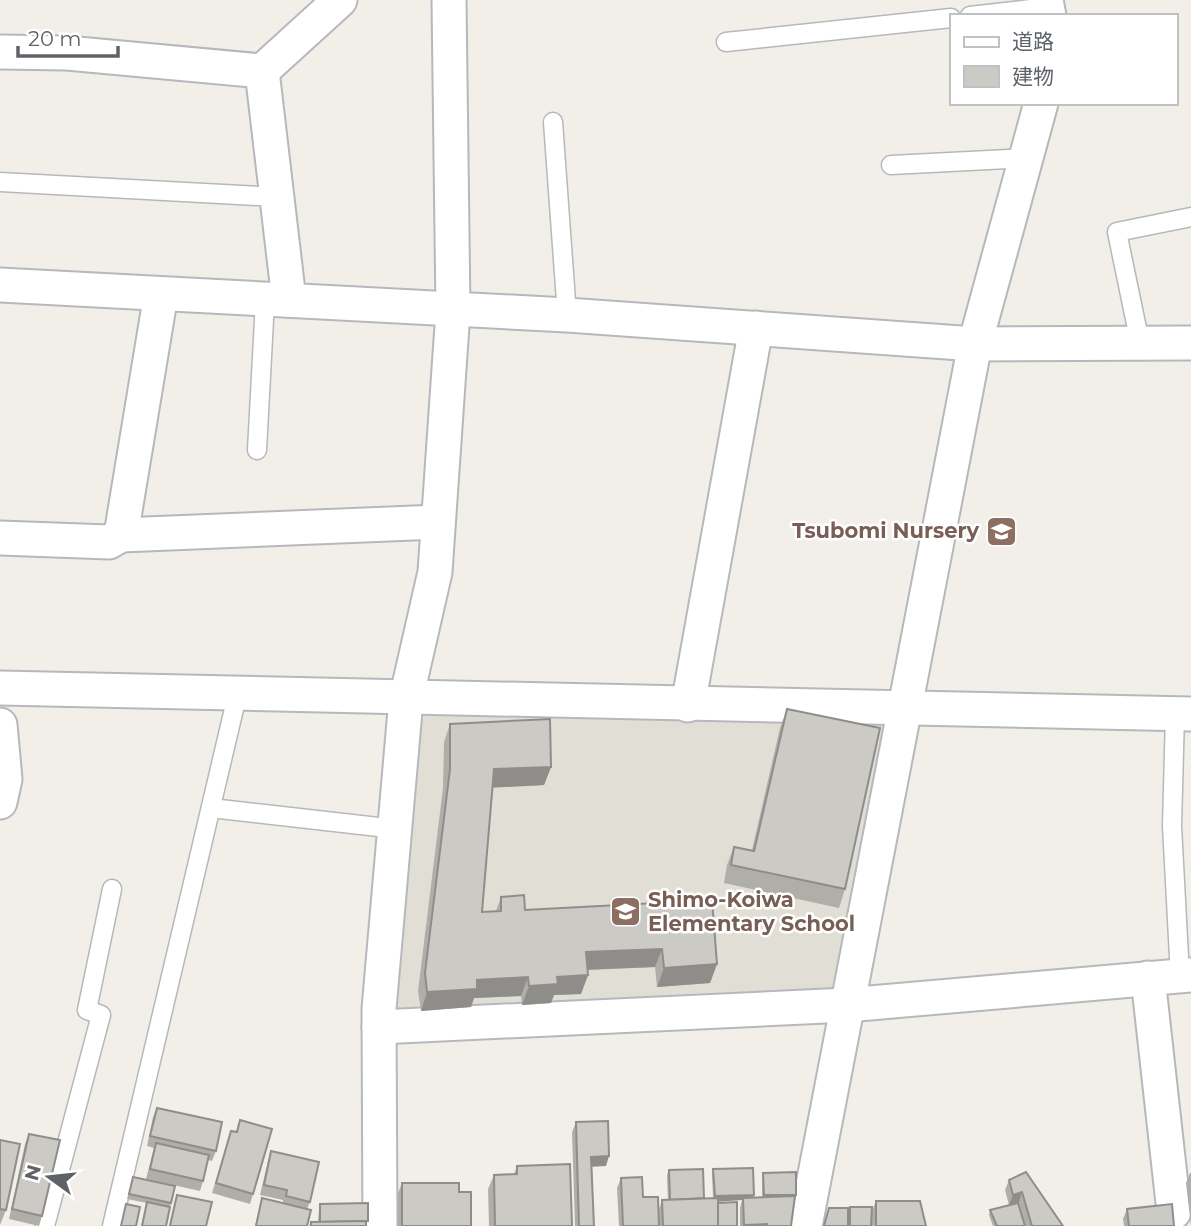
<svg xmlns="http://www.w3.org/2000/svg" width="1191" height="1226" font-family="Montserrat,'Noto Sans JP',sans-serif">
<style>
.education{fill:#e1ded6}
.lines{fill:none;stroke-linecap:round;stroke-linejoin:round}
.service-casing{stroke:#b5b8bc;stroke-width:21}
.minor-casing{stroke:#b5b8bc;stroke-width:37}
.service{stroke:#fff;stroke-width:18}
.minor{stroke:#fff;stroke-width:33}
.wall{fill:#afaea9}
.shaded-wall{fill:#8f8d8a}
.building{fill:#cccac5;stroke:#8f8d8a;stroke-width:2}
.labels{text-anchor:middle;stroke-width:5;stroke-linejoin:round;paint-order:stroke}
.education-label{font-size:21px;font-weight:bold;fill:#785e54;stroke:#fff;text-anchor:end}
</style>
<rect width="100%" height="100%" fill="#f1efe8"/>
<!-- education -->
<path class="education" d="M 426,714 L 880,721 L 888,729 L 834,995 L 399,1016 L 391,1010 L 419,719 Z"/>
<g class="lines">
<defs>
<g id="service">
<path d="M 970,16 L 1048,7"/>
<path d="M 726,42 L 951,18"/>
<path d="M 553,122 L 567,315"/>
<path d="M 891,165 L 1027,158"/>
<path d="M 0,182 L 277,197"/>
<path d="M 1140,343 L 1117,232 L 1191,217"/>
<path d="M 257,450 L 265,301"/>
<path d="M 1175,714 L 1172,826 L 1180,976"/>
<path d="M 211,808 L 396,829"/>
<path d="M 45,1226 L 101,1015 L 87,1010 L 112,889"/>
<path d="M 112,1226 L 238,692"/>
</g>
<g id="minor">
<path d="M 1046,0 L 1049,16"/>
<path d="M 0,52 L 67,53 L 262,71 L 340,0"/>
<path d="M 262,71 L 289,300"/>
<path d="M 0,285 L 567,315 L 975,344 L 1191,343"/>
<path d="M 121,535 L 438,522"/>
<path d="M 0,538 L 109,542 L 121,535 L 161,294"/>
<path d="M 0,688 L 1191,714"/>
<path d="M 688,705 L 756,328"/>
<path d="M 0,725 L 5,779 L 0,802"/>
<path d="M 1148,978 L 1174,1212"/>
<path d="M 379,1027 L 847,1005 L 1191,975"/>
<path d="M 380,1226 L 379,1009 L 406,699 L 435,572 L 453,311 L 449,0"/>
<path d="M 805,1226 L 975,344 L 1041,103"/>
</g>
</defs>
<!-- service casing -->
<use href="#service" class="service-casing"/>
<!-- minor casing -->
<use href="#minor" class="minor-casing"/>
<!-- service -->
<use href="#service" class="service"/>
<!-- minor -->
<use href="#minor" class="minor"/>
</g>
<!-- wall -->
<g class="wall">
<path d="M 787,709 L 845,889 L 839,908 L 724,883 L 727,865 L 734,847 L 752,850 L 780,728 Z"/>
<path d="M 450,724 L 551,767 L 544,785 L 493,787 L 482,912 L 496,911 L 501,897 L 525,910 L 717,964 L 710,983 L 657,987 L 655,967 L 588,970 L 588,975 L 581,994 L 554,995 L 551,1003 L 522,1005 L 521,996 L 474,998 L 471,1007 L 421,1011 L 418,991 L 443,788 L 444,742 Z"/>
<path d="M 157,1108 L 216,1151 L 212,1161 L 208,1160 L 203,1181 L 200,1191 L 146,1179 L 154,1148 L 147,1146 L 153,1117 Z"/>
<path d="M 240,1120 L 253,1194 L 250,1204 L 212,1193 L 231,1131 L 236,1132 Z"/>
<path d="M 576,1122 L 606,1166 L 592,1166 L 594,1226 L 575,1226 L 572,1132 Z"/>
<path d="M 29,1134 L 42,1216 L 39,1226 L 9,1219 L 25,1144 Z"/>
<path d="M 0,1140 L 6,1210 L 0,1225 Z"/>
<path d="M 271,1151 L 310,1202 L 307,1209 L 307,1226 L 255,1226 L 262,1198 L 283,1203 L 283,1200 L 260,1195 L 268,1161 Z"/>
<path d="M 517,1166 L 572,1226 L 489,1226 L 488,1189 L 494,1175 L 514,1174 Z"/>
<path d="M 713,1169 L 753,1198 L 762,1197 L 762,1178 L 763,1173 L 796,1195 L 791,1226 L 740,1226 L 740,1208 L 742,1200 L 718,1201 L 718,1204 L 737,1226 L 659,1226 L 659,1210 L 662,1200 L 668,1200 L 667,1175 L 669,1170 L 704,1198 L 713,1198 L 712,1174 Z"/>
<path d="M 1190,1173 L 1191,1173 L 1191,1226 L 1186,1183 Z"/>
<path d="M 133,1177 L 171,1203 L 166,1226 L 141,1226 L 147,1203 L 127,1199 Z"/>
<path d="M 621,1178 L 643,1197 L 659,1226 L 619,1226 L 617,1188 Z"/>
<path d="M 1009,1180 L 1063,1226 L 993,1226 L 989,1215 L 990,1210 L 1009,1205 L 1005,1190 Z"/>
<path d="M 402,1183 L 459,1192 L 471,1226 L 398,1226 L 398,1193 Z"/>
<path d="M 177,1195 L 206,1226 L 169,1226 L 174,1205 Z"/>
<path d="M 876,1201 L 926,1226 L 872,1226 L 872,1211 Z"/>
<path d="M 320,1204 L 366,1226 L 309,1226 L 311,1222 L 318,1222 L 319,1209 Z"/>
<path d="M 850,1207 L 871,1226 L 848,1226 L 848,1212 Z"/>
<path d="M 1127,1209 L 1174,1226 L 1124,1226 L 1123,1219 Z"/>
</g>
<!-- shaded-wall -->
<g class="shaded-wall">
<path d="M 551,767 L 544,785 L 487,788 L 494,769 Z"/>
<path d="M 662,949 L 655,967 L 579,970 L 586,952 Z"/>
<path d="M 717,964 L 710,983 L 657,987 L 664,968 Z"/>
<path d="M 588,975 L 581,994 L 554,995 L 551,1003 L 522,1005 L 529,986 L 557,977 Z"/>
<path d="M 528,977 L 521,996 L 474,998 L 471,1007 L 421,1011 L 427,992 L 477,980 Z"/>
<path d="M 609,1156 L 606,1166 L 588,1167 L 591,1157 Z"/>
<path d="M 1022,1192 L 1019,1202 L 1009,1205 L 1013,1195 Z"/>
<path d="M 754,1195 L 752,1200 L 743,1198 L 742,1200 L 713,1202 L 715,1196 Z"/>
<path d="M 764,1195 L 796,1195 L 794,1200 L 762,1200 Z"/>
<path d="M 767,1224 L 766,1226 L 743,1226 L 744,1225 Z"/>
</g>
<!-- building -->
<g class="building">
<path d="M 787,709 L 880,728 L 845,889 L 731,865 L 734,847 L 754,851 Z"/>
<path d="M 550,719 L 551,767 L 494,769 L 482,912 L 501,911 L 501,897 L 524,895 L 525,910 L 712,900 L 717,964 L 664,968 L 662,949 L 586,952 L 588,975 L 557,977 L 558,984 L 529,986 L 528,977 L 477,980 L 477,989 L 427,992 L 425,973 L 450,769 L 450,724 Z"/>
<path d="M 157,1108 L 222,1122 L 216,1151 L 150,1136 Z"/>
<path d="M 240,1120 L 272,1129 L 253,1194 L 216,1183 L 231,1131 L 237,1132 Z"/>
<path d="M 608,1121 L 609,1156 L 591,1157 L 594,1226 L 579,1226 L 576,1122 Z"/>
<path d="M 29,1134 L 60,1140 L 42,1216 L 12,1209 Z"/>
<path d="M 0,1140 L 20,1144 L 6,1210 L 0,1209 Z"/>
<path d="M 156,1143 L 209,1155 L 203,1181 L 150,1169 Z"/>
<path d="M 271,1151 L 319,1162 L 310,1202 L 286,1196 L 287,1190 L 264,1185 Z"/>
<path d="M 570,1164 L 572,1226 L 495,1226 L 494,1175 L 517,1174 L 517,1166 Z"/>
<path d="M 753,1168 L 754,1195 L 715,1196 L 713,1169 Z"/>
<path d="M 703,1169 L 704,1198 L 670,1200 L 669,1170 Z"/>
<path d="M 796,1172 L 796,1195 L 764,1195 L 763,1173 Z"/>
<path d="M 1026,1172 L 1063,1226 L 1032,1226 L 1022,1192 L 1013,1195 L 1009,1180 Z"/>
<path d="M 133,1177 L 175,1186 L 171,1203 L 129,1194 Z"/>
<path d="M 642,1177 L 643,1197 L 658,1197 L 659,1226 L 623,1226 L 621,1178 Z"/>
<path d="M 402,1183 L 459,1183 L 459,1192 L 471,1192 L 471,1226 L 402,1226 Z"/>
<path d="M 177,1195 L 212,1202 L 206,1226 L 170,1226 Z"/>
<path d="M 795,1196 L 791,1226 L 767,1226 L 767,1224 L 744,1225 L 743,1198 Z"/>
<path d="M 262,1198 L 311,1210 L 307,1226 L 256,1226 Z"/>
<path d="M 718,1198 L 718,1226 L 663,1226 L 662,1200 Z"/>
<path d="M 876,1201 L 920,1201 L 926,1226 L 876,1226 Z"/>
<path d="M 147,1202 L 170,1207 L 166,1226 L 142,1226 Z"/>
<path d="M 737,1202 L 737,1226 L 718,1226 L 718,1203 Z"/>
<path d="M 368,1203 L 368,1221 L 320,1222 L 320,1204 Z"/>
<path d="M 1018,1203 L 1025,1226 L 997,1226 L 990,1210 Z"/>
<path d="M 126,1204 L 140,1207 L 136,1226 L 121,1226 Z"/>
<path d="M 1172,1204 L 1174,1226 L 1129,1226 L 1127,1209 Z"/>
<path d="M 850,1207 L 872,1207 L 871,1226 L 850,1226 Z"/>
<path d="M 829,1208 L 848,1208 L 848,1226 L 824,1226 Z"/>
<path d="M 366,1221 L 366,1226 L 311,1226 L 311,1222 Z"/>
</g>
<!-- icons -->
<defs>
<symbol id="school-square" viewBox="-11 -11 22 22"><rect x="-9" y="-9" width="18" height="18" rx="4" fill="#8d6e63" stroke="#fff"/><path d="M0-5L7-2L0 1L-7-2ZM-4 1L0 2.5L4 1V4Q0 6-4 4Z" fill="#fff"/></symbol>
</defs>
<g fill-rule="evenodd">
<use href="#school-square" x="984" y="514" width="35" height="35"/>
<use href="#school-square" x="608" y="894" width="35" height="35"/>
</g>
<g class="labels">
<!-- education labels -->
<g class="education-label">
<text x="979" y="538">Tsubomi Nursery</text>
<text x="648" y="907" text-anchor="start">Shimo-Koiwa<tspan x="648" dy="24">Elementary School</tspan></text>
</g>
</g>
<!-- legend -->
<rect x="950" y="14" width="228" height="91" fill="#ffffff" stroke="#bfc1c3" stroke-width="2"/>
<rect x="964" y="37" width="35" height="10" fill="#ffffff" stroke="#bfc1c3" stroke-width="2"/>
<text x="1012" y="49" font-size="21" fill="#5f6368">道路</text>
<rect x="964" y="66" width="35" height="21" fill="#cccac5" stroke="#bfc1c3" stroke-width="2"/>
<text x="1012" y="84" font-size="21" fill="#5f6368">建物</text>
<!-- north arrow -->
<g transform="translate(49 1177) rotate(285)" stroke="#ffffff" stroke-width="5" paint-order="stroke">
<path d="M0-5L12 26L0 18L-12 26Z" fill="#5f6368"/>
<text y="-10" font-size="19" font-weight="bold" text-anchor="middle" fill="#5f6368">N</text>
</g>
<!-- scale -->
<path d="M18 46v10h100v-10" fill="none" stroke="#5f6368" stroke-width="3.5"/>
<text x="28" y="46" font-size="21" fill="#5f6368" stroke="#ffffff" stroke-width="5" paint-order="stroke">20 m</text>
</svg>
